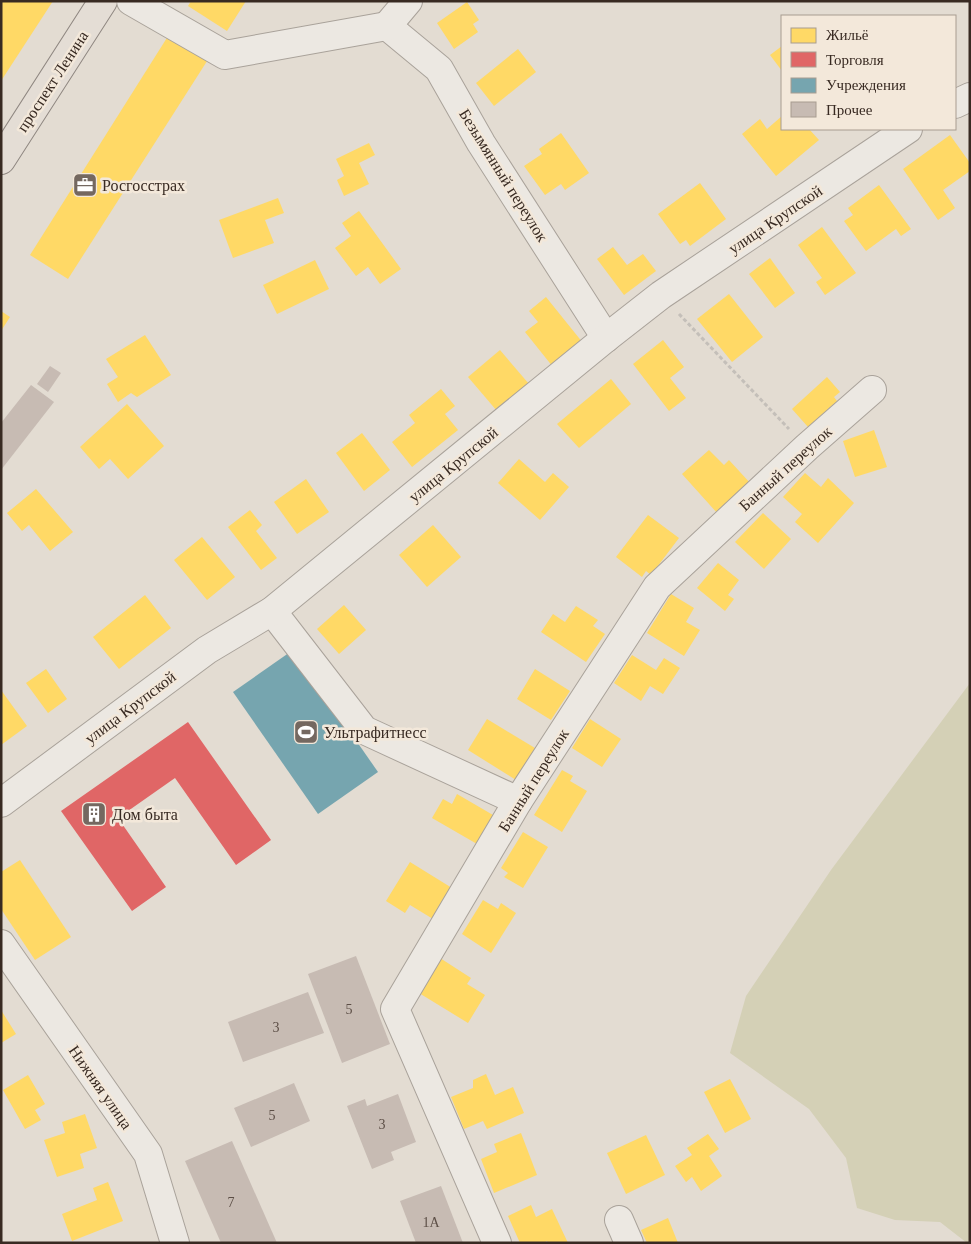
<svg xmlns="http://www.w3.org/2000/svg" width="971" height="1244" font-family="Georgia,serif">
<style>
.green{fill:#d4d0b6}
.homes{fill:#ffd966}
.shops{fill:#e06666}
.public{fill:#76a5af}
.building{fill:#c7bbb3}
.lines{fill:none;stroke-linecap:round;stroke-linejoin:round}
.minor-casing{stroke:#a9a29a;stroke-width:30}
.major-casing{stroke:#8f8781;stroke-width:30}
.path{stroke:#c4bfb9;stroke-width:3;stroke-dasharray:4 2.5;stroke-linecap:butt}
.minor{stroke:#ece8e2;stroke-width:28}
.major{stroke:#e4ddd5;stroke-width:28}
.labels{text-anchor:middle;stroke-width:5;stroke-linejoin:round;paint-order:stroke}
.number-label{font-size:14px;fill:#5c4e46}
.street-label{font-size:16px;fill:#382a22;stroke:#f3e8da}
.poi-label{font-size:16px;fill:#382a22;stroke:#f3e8da;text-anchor:start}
</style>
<rect width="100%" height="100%" fill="#e3dcd2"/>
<!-- green -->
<path class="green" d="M 970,683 L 970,1243 L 967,1243 L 940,1222 L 895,1220 L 857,1208 L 846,1158 L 809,1109 L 730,1053 L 746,996 L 831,870 Z"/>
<!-- homes -->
<g class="homes">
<path d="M 1,1 L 53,1 L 1,81 Z"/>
<path d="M 191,1 L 246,1 L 227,31 L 188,6 Z"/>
<path d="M 467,2 L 479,20 L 473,24 L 478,32 L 454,49 L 437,23 Z"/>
<path d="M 170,33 L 209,58 L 68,279 L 30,255 Z"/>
<path d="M 782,46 L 782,71 L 770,55 Z"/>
<path d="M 518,49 L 536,72 L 494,106 L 476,83 Z"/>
<path d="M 782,116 L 782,129 L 809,129 L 819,140 L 776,176 L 742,134 L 760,119 L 767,129 Z"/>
<path d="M 561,133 L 589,173 L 565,190 L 561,184 L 545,195 L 524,166 L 542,154 L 539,149 Z"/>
<path d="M 950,135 L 970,163 L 970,171 L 943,190 L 955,208 L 938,220 L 903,169 Z"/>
<path d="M 369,143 L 375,155 L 359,163 L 369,184 L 344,196 L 337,180 L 344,176 L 336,159 Z"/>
<path d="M 700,183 L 726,219 L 690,246 L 686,240 L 680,244 L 658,214 Z"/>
<path d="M 879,185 L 911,229 L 901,236 L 896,229 L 866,251 L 844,221 L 853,215 L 848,208 Z"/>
<path d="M 278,198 L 284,213 L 265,220 L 274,243 L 233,258 L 219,220 Z"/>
<path d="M 359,211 L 401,269 L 380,284 L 368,267 L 356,276 L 335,248 L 351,236 L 342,223 Z"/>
<path d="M 822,227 L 856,273 L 825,295 L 816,282 L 822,278 L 798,245 Z"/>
<path d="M 613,247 L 627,265 L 643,254 L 656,271 L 624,295 L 597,259 Z"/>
<path d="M 770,258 L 795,293 L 775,308 L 749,274 Z"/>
<path d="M 315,260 L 329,289 L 277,314 L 263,285 Z"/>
<path d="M 729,294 L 763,337 L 732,362 L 697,319 Z"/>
<path d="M 546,297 L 583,343 L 553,367 L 525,332 L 538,322 L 529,311 Z"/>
<path d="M 1,311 L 10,317 L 1,331 Z"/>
<path d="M 145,335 L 171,375 L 137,397 L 131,393 L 118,402 L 107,384 L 118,377 L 106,359 Z"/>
<path d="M 663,340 L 684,367 L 670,378 L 686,398 L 669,411 L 633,364 Z"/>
<path d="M 500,350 L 529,384 L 497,411 L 468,377 Z"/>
<path d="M 827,377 L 840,392 L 834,397 L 837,401 L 808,427 L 792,409 Z"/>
<path d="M 611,379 L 631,404 L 579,448 L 557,424 Z"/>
<path d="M 441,389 L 455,406 L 445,414 L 458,430 L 412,467 L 392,442 L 415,423 L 409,415 Z"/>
<path d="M 127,404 L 164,446 L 128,479 L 110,459 L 99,469 L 80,447 Z"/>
<path d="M 874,430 L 887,467 L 855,477 L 843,441 Z"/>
<path d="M 362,433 L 390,470 L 364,491 L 336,453 Z"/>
<path d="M 709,450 L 724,465 L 729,460 L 751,484 L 718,514 L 682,474 Z"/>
<path d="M 519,459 L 545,482 L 553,473 L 569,487 L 540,520 L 498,483 Z"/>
<path d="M 805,473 L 821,487 L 828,478 L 854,503 L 818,543 L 795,522 L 802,514 L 783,497 Z"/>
<path d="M 306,479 L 329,512 L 297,534 L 274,502 Z"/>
<path d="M 36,489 L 73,532 L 50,551 L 29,525 L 22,531 L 7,513 Z"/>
<path d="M 250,510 L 262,525 L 256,531 L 277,558 L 261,570 L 228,527 Z"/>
<path d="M 763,513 L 791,539 L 764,569 L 735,542 Z"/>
<path d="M 648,515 L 679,538 L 651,575 L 646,571 L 642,577 L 616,557 Z"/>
<path d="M 433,525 L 461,557 L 427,587 L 399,555 Z"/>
<path d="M 202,537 L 235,577 L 207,600 L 174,560 Z"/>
<path d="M 718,563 L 739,580 L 728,595 L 734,599 L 725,611 L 697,588 Z"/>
<path d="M 671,594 L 694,608 L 686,622 L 700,630 L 684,656 L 647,633 Z"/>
<path d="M 145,595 L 171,628 L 119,669 L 93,637 Z"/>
<path d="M 344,605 L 366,630 L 339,654 L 317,629 Z"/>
<path d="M 576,606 L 598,620 L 593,626 L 605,634 L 586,662 L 541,632 L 553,614 L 565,622 Z"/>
<path d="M 632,655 L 656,670 L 664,658 L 680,668 L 663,694 L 650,686 L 641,701 L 614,683 Z"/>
<path d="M 46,669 L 67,699 L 48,713 L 26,683 Z"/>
<path d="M 535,669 L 570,691 L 551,720 L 517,699 Z"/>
<path d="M 1,690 L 27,726 L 1,745 Z"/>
<path d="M 487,719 L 535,748 L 516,780 L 468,750 Z"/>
<path d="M 590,719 L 621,739 L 602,767 L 572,748 Z"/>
<path d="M 562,770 L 573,776 L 570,781 L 587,791 L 562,832 L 534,815 Z"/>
<path d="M 457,794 L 493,815 L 477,844 L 432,818 L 443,799 L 452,804 Z"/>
<path d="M 523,832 L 548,847 L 523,888 L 504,877 L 508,873 L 501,868 Z"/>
<path d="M 20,860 L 71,937 L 35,960 L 1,909 L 1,872 Z"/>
<path d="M 410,862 L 452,888 L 433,919 L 410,905 L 405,913 L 386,901 Z"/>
<path d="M 483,900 L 498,909 L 501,903 L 516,913 L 491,953 L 462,934 Z"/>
<path d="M 440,958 L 471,978 L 467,984 L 485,995 L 468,1023 L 419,993 Z"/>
<path d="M 1,1010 L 16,1034 L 1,1043 Z"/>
<path d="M 486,1074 L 495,1095 L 513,1087 L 524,1113 L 487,1129 L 483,1121 L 464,1129 L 451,1097 L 473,1088 L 473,1080 Z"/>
<path d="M 28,1075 L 45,1104 L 35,1110 L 41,1120 L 25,1129 L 3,1090 Z"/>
<path d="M 730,1079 L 751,1119 L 725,1133 L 704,1092 Z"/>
<path d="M 85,1114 L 97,1148 L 80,1154 L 84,1168 L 57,1177 L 44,1140 L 65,1133 L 62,1122 Z"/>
<path d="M 521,1133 L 537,1175 L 494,1193 L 481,1159 L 497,1152 L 494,1144 Z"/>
<path d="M 708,1134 L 719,1149 L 709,1156 L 722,1176 L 701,1191 L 692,1177 L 686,1182 L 675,1166 L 692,1155 L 687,1148 Z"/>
<path d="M 646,1135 L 665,1175 L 626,1194 L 607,1153 Z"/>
<path d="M 108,1182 L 123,1221 L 72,1241 L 62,1214 L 97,1200 L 93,1188 Z"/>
<path d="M 531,1205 L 536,1217 L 552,1209 L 568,1243 L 548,1243 L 547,1241 L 544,1243 L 520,1243 L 508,1216 Z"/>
<path d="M 668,1218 L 678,1243 L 647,1243 L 641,1230 Z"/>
</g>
<!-- shops -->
<path class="shops" d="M 188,722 L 271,840 L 236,865 L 175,778 L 118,818 L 166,887 L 132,911 L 61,811 Z"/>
<!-- public -->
<path class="public" d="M 293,650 L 378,772 L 318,814 L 233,692 Z"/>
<!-- building -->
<g class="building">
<path d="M 50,366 L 61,373 L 48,392 L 37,384 Z"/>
<path d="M 31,385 L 54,402 L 1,470 L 1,423 Z"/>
<path d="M 356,956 L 390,1044 L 342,1063 L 308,974 Z"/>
<path d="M 308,992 L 324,1033 L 243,1062 L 228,1022 Z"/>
<path d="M 294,1083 L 310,1121 L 251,1147 L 234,1108 Z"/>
<path d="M 398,1094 L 416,1142 L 391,1152 L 394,1160 L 372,1169 L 347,1106 L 365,1099 L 367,1106 Z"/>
<path d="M 232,1141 L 277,1243 L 221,1243 L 185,1161 Z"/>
<path d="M 441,1186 L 463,1243 L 416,1243 L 400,1201 Z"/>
</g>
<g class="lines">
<defs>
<g id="minor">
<path d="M 131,1 L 225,55 L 387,26"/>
<path d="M 387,26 L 439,69 L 481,143 L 606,338"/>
<path d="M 387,26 L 408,1"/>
<path d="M 955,104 L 970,97"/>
<path d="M 272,611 L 364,730 L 518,801"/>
<path d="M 1,803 L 207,650 L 272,611 L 606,338 L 661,295 L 908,129"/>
<path d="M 1,944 L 148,1154 L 175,1243"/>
<path d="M 619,1220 L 629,1243"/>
<path d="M 497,1243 L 395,1009 L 518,801 L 657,587 L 807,447 L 872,390"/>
</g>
<path id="major" d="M 1,160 L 103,1"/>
</defs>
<!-- minor casing -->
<use href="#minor" class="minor-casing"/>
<!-- major casing -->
<use href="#major" class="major-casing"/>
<!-- path -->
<path class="path" d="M 679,314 L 789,429"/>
<!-- minor -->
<use href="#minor" class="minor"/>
<!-- major -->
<use href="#major" class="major"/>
</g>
<!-- icons -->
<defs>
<symbol id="office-square" viewBox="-11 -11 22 22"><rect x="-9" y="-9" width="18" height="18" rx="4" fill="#746860" stroke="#f3e8da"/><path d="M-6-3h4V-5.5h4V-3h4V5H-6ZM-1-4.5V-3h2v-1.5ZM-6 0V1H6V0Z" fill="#fff"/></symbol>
<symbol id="stadium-square" viewBox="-11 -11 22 22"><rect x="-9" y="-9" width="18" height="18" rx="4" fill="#746860" stroke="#f3e8da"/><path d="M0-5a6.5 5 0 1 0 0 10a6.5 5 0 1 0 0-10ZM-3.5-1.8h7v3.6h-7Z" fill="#fff"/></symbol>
<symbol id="building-square" viewBox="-11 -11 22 22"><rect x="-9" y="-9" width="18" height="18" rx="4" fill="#746860" stroke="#f3e8da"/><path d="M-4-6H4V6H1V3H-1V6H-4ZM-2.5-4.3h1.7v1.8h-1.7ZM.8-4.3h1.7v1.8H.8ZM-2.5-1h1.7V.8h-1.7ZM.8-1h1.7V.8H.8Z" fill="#fff"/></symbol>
</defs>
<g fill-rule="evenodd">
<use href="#office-square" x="71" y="171" width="28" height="28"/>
<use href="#stadium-square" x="292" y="718" width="28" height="28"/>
<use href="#building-square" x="80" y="800" width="28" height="28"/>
</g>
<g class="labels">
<!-- number labels -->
<g class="number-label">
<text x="349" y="1014">5</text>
<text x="276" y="1032">3</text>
<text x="272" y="1120">5</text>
<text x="382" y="1129">3</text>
<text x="231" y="1207">7</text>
<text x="431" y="1227">1А</text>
</g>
<!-- street labels -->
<g class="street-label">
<text transform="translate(52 81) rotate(-57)" y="6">проспект Ленина</text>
<text transform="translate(504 175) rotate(58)" y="6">Безымянный переулок</text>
<text transform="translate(775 219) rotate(-34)" y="6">улица Крупской</text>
<text transform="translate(453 464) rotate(-39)" y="6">улица Крупской</text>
<text transform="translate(785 468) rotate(-42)" y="6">Банный переулок</text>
<text transform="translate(130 707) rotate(-37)" y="6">улица Крупской</text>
<text transform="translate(533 780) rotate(-58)" y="6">Банный переулок</text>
<text transform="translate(101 1087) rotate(55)" y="6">Нижняя улица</text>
</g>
<!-- poi labels -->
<g class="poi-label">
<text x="102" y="191">Росгосстрах</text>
<text x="324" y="738">Ультрафитнесс</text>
<text x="112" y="820">Дом быта</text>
</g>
</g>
<!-- border -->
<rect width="971" height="1244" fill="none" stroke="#382a22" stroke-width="5"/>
<!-- legend -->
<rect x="781" y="15" width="175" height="115" fill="#f3e8da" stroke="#a89c90"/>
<rect x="791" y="28" width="25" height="15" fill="#ffd966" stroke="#a89c90"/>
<text x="826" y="40" font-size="15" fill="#382a22">Жильё</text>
<rect x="791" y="52" width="25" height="15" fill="#e06666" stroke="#a89c90"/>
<text x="826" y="65" font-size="15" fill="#382a22">Торговля</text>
<rect x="791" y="78" width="25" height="15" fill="#76a5af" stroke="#a89c90"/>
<text x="826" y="90" font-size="15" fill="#382a22">Учреждения</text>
<rect x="791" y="102" width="25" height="15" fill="#c7bbb3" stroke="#a89c90"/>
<text x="826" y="115" font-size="15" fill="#382a22">Прочее</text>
</svg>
